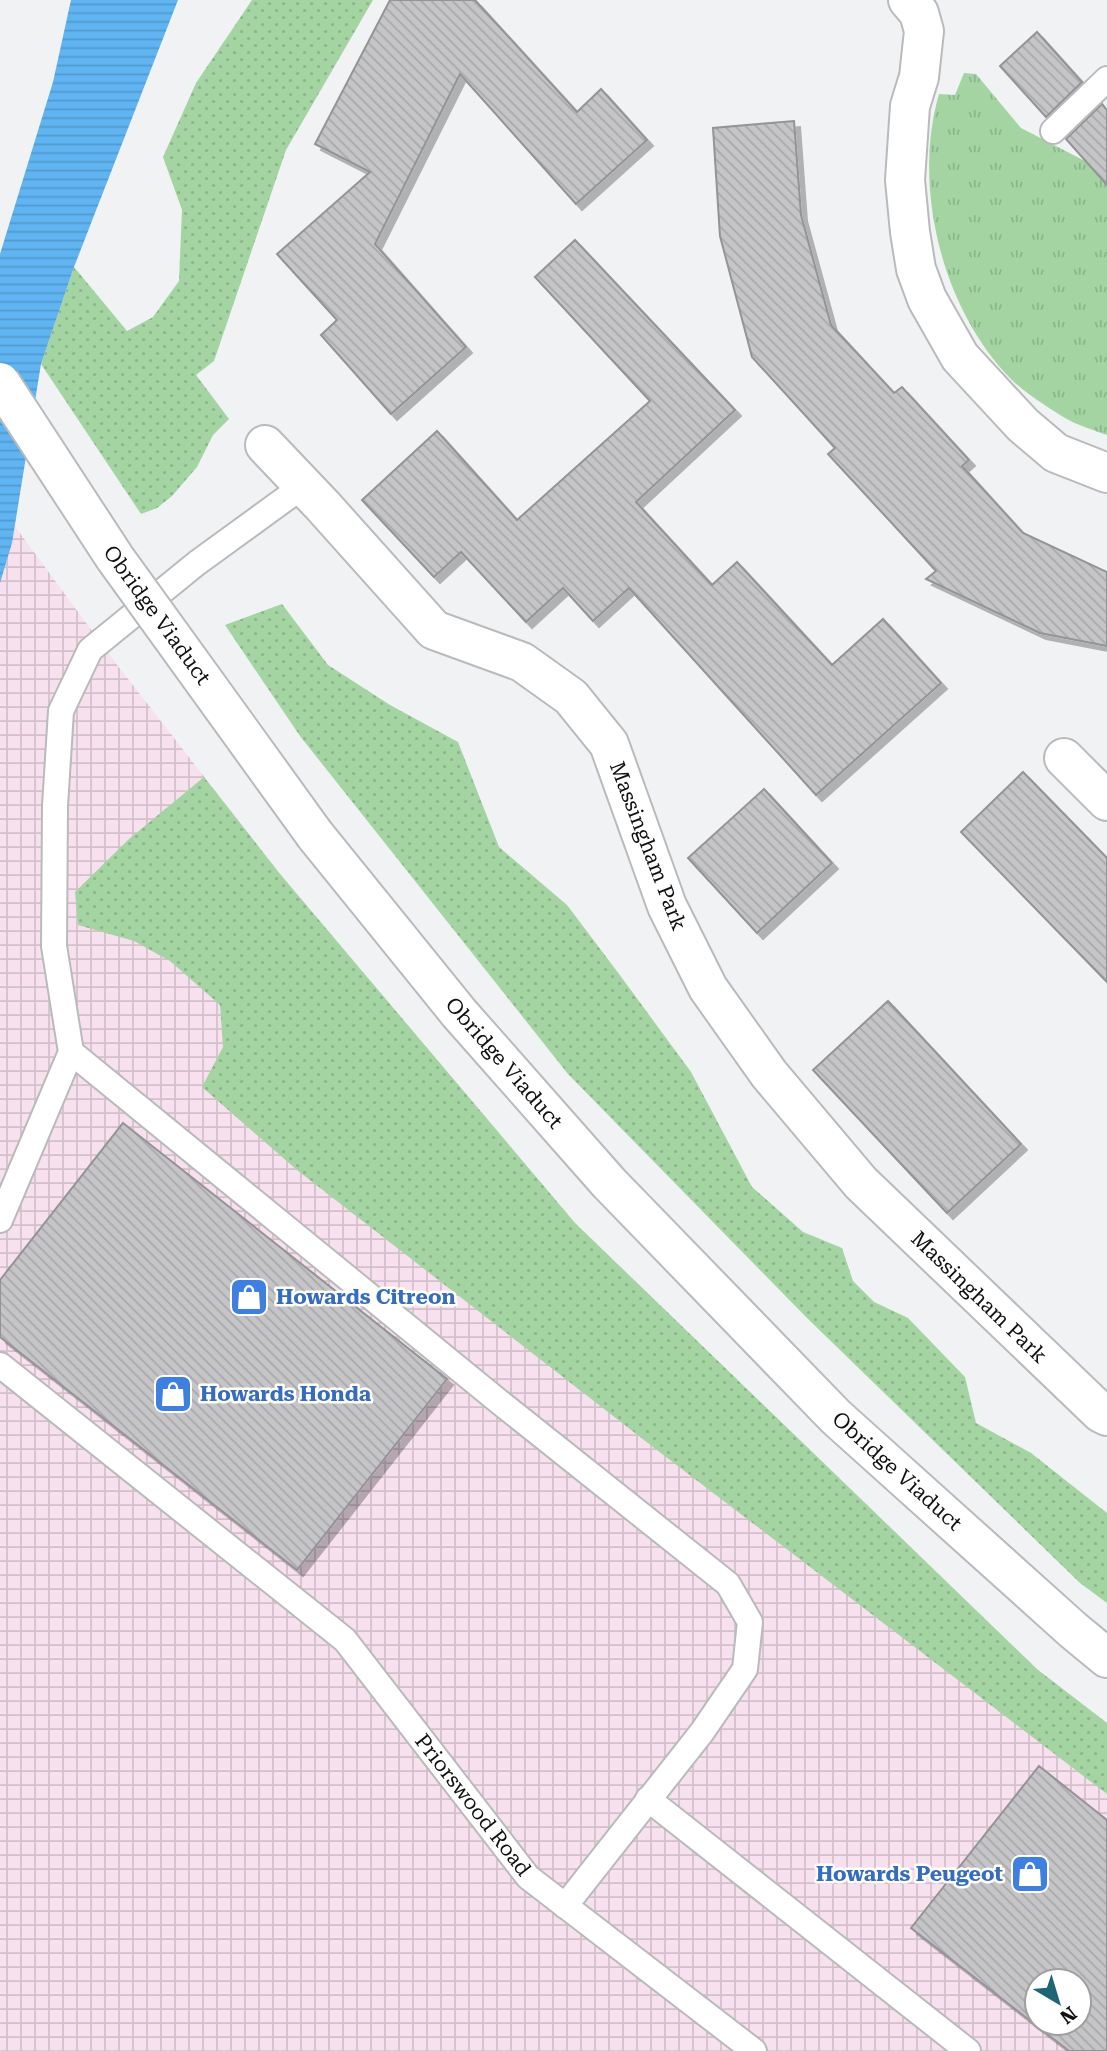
<svg xmlns="http://www.w3.org/2000/svg" width="1107" height="2051" font-family="'Roboto Serif',serif">
<style>
.industrial{fill:url(#industrial-grid);fill-rule:evenodd}
.grass{fill:url(#grass-dots)}
.park{fill:url(#park-tufts)}
.water{fill:url(#water-rules)}
.building{fill:url(#building-back-hatch);stroke:#949395;stroke-width:2;fill-rule:evenodd;filter:url(#shadow)}
.lines{fill:none;stroke-linecap:round;stroke-linejoin:round}
.lane-casing{stroke:#b9babc;stroke-width:28}
.street-casing{stroke:#b9babc;stroke-width:42}
.primary-casing{stroke:#b9babc;stroke-width:42}
.lane{stroke:#fff;stroke-width:24}
.street{stroke:#fff;stroke-width:38}
.primary{stroke:#fff;stroke-width:38}
.primary-bridge-casing{stroke:#b9babc;stroke-width:42;stroke-linecap:butt}
.primary-bridge{stroke:#fff;stroke-width:38}
.labels{text-anchor:middle;stroke-width:5;stroke-linejoin:round;paint-order:stroke}
.street-label{font-size:21px;fill:#101011;stroke:#fff}
.shop-label{font-size:21px;font-weight:bold;fill:#366cbe;stroke:#fff;text-anchor:start}
</style>
<defs>
<pattern id="industrial-grid" width="8" height="8" patternUnits="userSpaceOnUse" patternTransform="scale(1.75)"><rect width="8" height="8" fill="#f7e1ee"/><path d="M0 4h8M4 0v8" fill="none" stroke="#d3c0cb"/></pattern>
<pattern id="grass-dots" width="8" height="8" patternUnits="userSpaceOnUse" patternTransform="scale(1.75)"><rect width="8" height="8" fill="#a3d4a2"/><path d="M2 2h.1M6 6h.1" fill="none" stroke="#8bb58a" stroke-width="1.8" stroke-linecap="round"/></pattern>
<pattern id="park-tufts" width="24" height="20" patternUnits="userSpaceOnUse" patternTransform="scale(1.75)"><rect width="24" height="20" fill="#a3d4a2"/><path d="M3 7l-1-3M5 7V3M7 7l1-3M15 17l-1-3M17 17v-4M19 17l1-3" fill="none" stroke="#8bb58a"/></pattern>
<pattern id="water-rules" width="6" height="5" patternUnits="userSpaceOnUse" patternTransform="scale(1.75)"><rect width="6" height="5" fill="#5fb4f1"/><path d="M0 2.5h6" fill="none" stroke="#529ace"/></pattern>
<pattern id="building-back-hatch" width="6" height="6" patternUnits="userSpaceOnUse" patternTransform="scale(1.75)"><rect width="6" height="6" fill="#c5c4c6"/><path d="M-1 5l2 2M0 0l6 6M5-1l2 2" fill="none" stroke="#a8a7a9"/></pattern>
<filter id="shadow"><feDropShadow dx="6" dy="6" stdDeviation="0" flood-color="#0004"/></filter>
</defs>
<rect width="100%" height="100%" fill="#f0f2f4"/>
<!-- industrial -->
<path class="industrial" d="M 0,506 L 114,661 L 280,874 L 575,1223 L 1038,1670 L 1107,1723 L 1107,2051 L 0,2051 ZM 1037,1981 L 1079,1981 L 1079,2023 L 1037,2023 Z"/>
<!-- grass -->
<g class="grass">
<path d="M 252,0 L 373,0 L 286,150 L 214,361 L 196,375 L 229,419 L 213,435 L 197,467 L 172,496 L 157,508 L 141,514 L 41,364 L 74,267 L 127,331 L 153,317 L 179,281 L 182,210 L 163,157 L 196,83 Z"/>
<path d="M 282,604 L 328,665 L 390,705 L 458,742 L 499,847 L 567,905 L 619,974 L 691,1072 L 752,1187 L 803,1232 L 842,1248 L 853,1281 L 874,1302 L 908,1318 L 965,1377 L 976,1423 L 1031,1453 L 1107,1513 L 1107,1603 L 1080,1583 L 806,1317 L 568,1074 L 300,736 L 225,625 Z"/>
<path d="M 204,777 L 280,874 L 575,1223 L 1038,1670 L 1107,1723 L 1107,1794 L 653,1447 L 297,1170 L 202,1087 L 223,1047 L 220,1005 L 170,961 L 134,941 L 78,925 L 75,892 L 129,839 Z"/>
</g>
<!-- park -->
<path class="park" d="M 964,73 L 976,74 L 1021,128 L 1085,161 L 1107,185 L 1107,435 C 1094,430 1079,426 1067,419 C 1053,411 1021,390 1010,378 C 942,308 912,187 939,94 L 955,95 Z"/>
<!-- water -->
<path class="water" d="M 71,0 L 178,0 L 74,267 L 41,364 L 12,543 L 0,583 L 0,254 L 53,82 Z"/>
<!-- building -->
<g class="building">
<path d="M 390,0 L 475,0 L 577,112 L 601,89 L 647,140 L 576,204 L 460,74 L 375,244 L 466,347 L 391,414 L 321,335 L 337,320 L 277,254 L 370,172 L 315,144 Z"/>
<path d="M 1037,32 L 1082,82 L 1046,117 L 1000,66 Z"/>
<path d="M 1102,104 L 1107,110 L 1107,185 L 1066,139 Z"/>
<path d="M 794,121 L 801,215 L 831,325 L 894,393 L 902,387 L 969,460 L 962,466 L 1023,533 L 1107,572 L 1107,646 L 1040,633 L 926,579 L 936,571 L 828,454 L 835,448 L 752,357 L 720,236 L 713,128 Z"/>
<path d="M 575,240 L 735,410 L 636,502 L 712,585 L 737,562 L 832,665 L 883,619 L 941,683 L 816,795 L 629,588 L 593,621 L 563,588 L 526,622 L 461,552 L 434,577 L 362,500 L 437,431 L 517,520 L 650,401 L 535,277 Z"/>
<path d="M 1023,772 L 1107,858 L 1107,982 L 961,832 Z"/>
<path d="M 764,789 L 832,863 L 757,933 L 688,858 Z"/>
<path d="M 888,1001 L 1021,1144 L 947,1213 L 813,1070 Z"/>
<path d="M 123,1123 L 447,1379 L 297,1570 L 0,1337 L 0,1280 Z"/>
<path d="M 1039,1766 L 1107,1820 L 1107,2051 L 1069,2051 L 911,1928 ZM 1037,1981 L 1079,1981 L 1079,2023 L 1037,2023 Z"/>
</g>
<g class="lines">
<defs>
<g id="lane">
<path d="M 1053,131 L 1107,79"/>
<path d="M 71,1052 L 497,1400 L 728,1584 L 750,1622 L 745,1669 L 702,1732 L 565,1906"/>
<path d="M 0,1220 L 71,1052 L 54,946 L 55,806 L 61,711 L 90,650 L 197,563 L 303,486"/>
<path d="M 0,1365 L 345,1640 L 528,1877 L 754,2051"/>
<path d="M 648,1799 L 968,2051"/>
</g>
<g id="street">
<path d="M 908,0 L 919,13 L 924,31 L 919,77 L 910,106 L 905,180 L 910,232 L 916,269 L 927,299 L 960,357 L 1023,425 L 1056,453 L 1107,473"/>
<path d="M 265,445 L 323,506 L 434,630 L 522,662 L 571,697 L 609,744 L 667,906 L 708,988 L 769,1074 L 861,1183 L 1101,1413 L 1107,1416"/>
<path d="M 1064,758 L 1107,801"/>
</g>
<path id="primary" d="M 315,835 L 459,1013 L 609,1183 L 836,1417 L 1073,1630 L 1107,1658"/>
</defs>
<!-- lane casing -->
<use href="#lane" class="lane-casing"/>
<!-- street casing -->
<use href="#street" class="street-casing"/>
<!-- primary casing -->
<use href="#primary" class="primary-casing"/>
<!-- lane -->
<use href="#lane" class="lane"/>
<!-- street -->
<use href="#street" class="street"/>
<!-- primary -->
<use href="#primary" class="primary"/>
<defs>
<path id="primary-bridge" d="M 0,382 L 115,558 L 315,835"/>
</defs>
<!-- primary-bridge casing -->
<use href="#primary-bridge" class="primary-bridge-casing"/>
<!-- primary-bridge -->
<use href="#primary-bridge" class="primary-bridge"/>
</g>
<!-- icons -->
<defs>
<symbol id="shop-square" viewBox="-11 -11 22 22"><rect x="-9" y="-9" width="18" height="18" rx="4" fill="#3f7fe0" stroke="#fff"/><path d="M-5-2.5h2.3a2.7 3.5 0 0 1 5.4 0H5L5.5 6h-11ZM-1.5-2.5h3a1.5 2.3 0 0 0-3 0Z" fill="#fff"/></symbol>
</defs>
<g fill-rule="evenodd">
<use href="#shop-square" x="227" y="1275" width="44" height="44"/>
<use href="#shop-square" x="151" y="1372" width="44" height="44"/>
<use href="#shop-square" x="1008" y="1852" width="44" height="44"/>
</g>
<g class="labels">
<!-- street labels -->
<g class="street-label">
<text transform="translate(157 615) rotate(54)" y="7">Obridge Viaduct</text>
<text transform="translate(648 846) rotate(69)" y="7">Massingham Park</text>
<text transform="translate(504 1063) rotate(49)" y="7">Obridge Viaduct</text>
<text transform="translate(979 1297) rotate(44)" y="7">Massingham Park</text>
<text transform="translate(897 1471) rotate(42)" y="7">Obridge Viaduct</text>
<text transform="translate(473 1805) rotate(52)" y="7">Priorswood Road</text>
</g>
<!-- shop labels -->
<g class="shop-label">
<text x="276" y="1304">Howards Citreon</text>
<text x="200" y="1401">Howards Honda</text>
<text x="1003" y="1881" text-anchor="end">Howards Peugeot</text>
</g>
</g>
<!-- north arrow -->
<g transform="translate(1058 2002) rotate(142)"><circle r="33" fill="#ffffff" stroke="#9f9fa0" stroke-width="2"/>
<path d="M0-5L12 26L0 18L-12 26Z" fill="#1e6674"/>
<text y="-10" font-size="19" font-weight="bold" text-anchor="middle" fill="#101011">N</text>
</g>
</svg>
